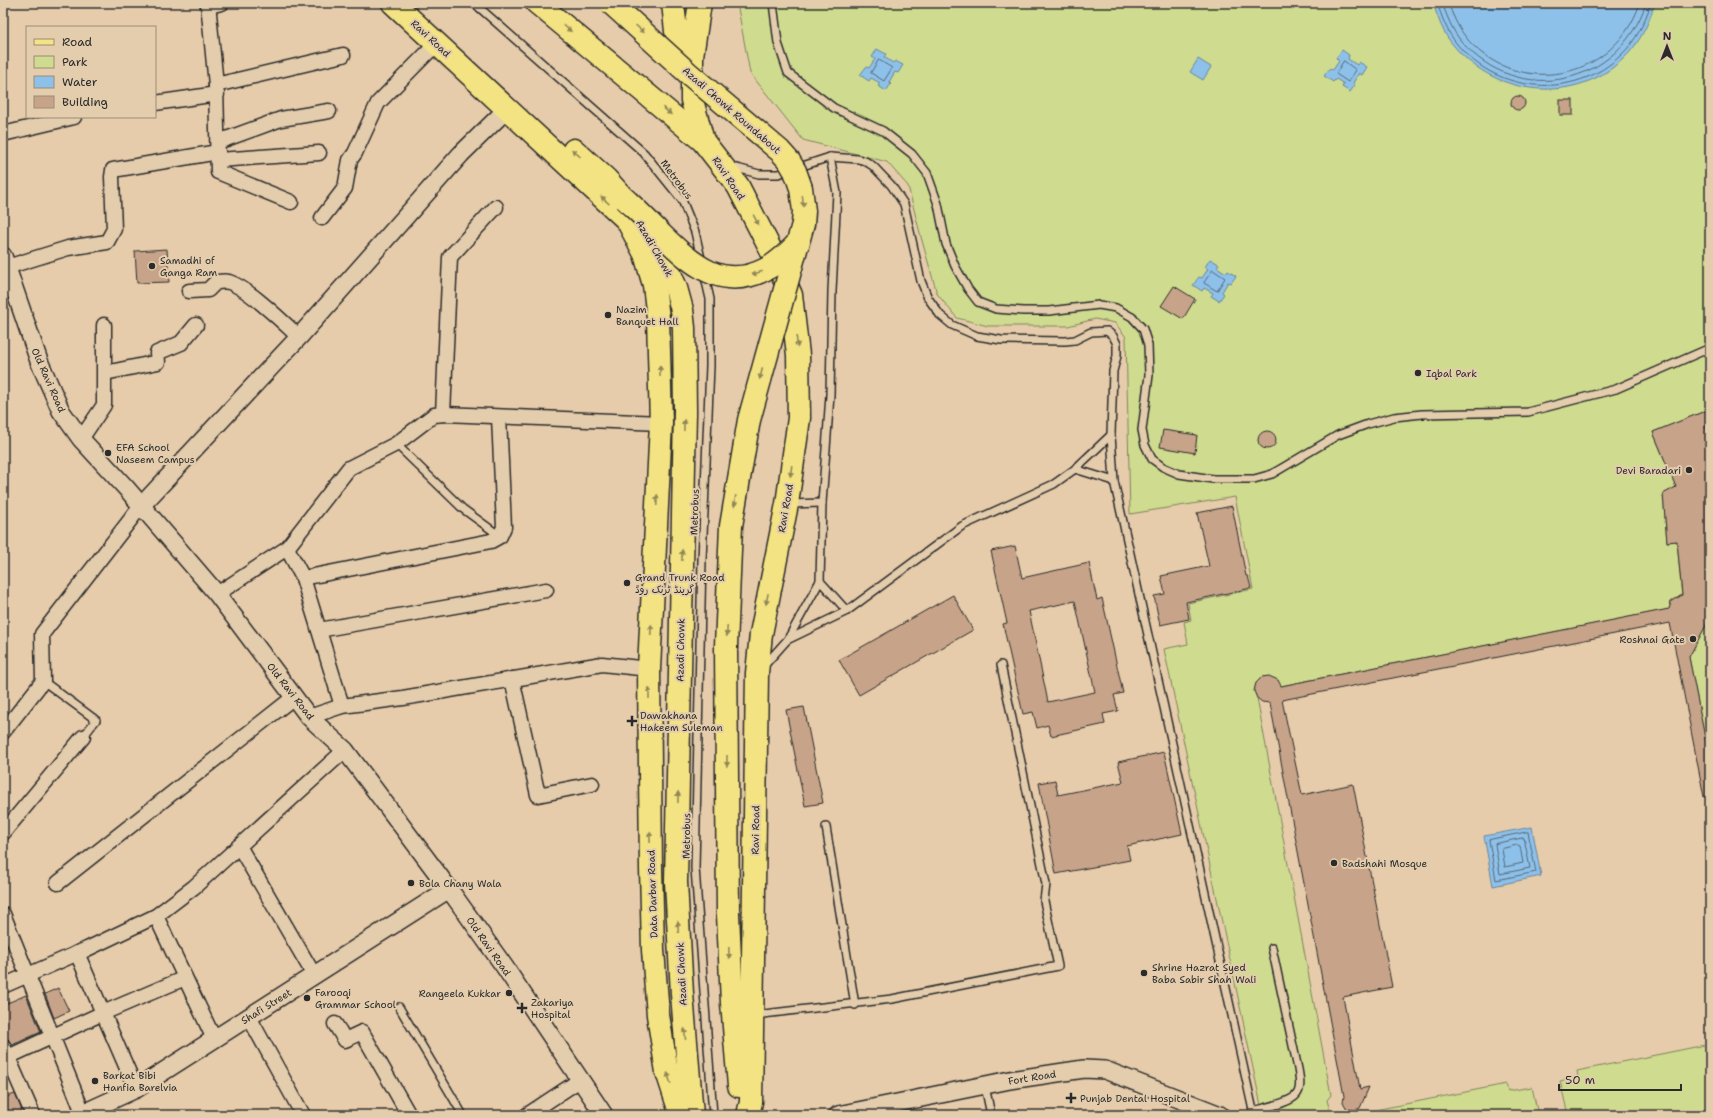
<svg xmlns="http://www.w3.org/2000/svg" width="1713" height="1118" font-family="'Shantell Sans','Playpen Sans Arabic',sans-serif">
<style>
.green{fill:#cfdb8e;stroke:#7d835c}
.water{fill:#8ec1ea;stroke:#66859e}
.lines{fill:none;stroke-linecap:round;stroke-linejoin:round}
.shore{stroke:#536777;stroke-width:1}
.building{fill:#c7a489;stroke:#2b2b2b;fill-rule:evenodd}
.service-casing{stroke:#2b2b2b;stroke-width:10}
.minor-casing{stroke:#2b2b2b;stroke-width:17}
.tertiary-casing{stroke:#2b2b2b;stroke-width:20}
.primary-casing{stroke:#2b2b2b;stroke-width:25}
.service{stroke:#e4cdad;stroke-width:7}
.minor{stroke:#e4cdad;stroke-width:14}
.tertiary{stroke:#e4cdad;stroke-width:17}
.primary{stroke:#f4e382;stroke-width:22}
.primary-bridge-casing{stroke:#2b2b2b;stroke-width:25;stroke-linecap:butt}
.primary-bridge{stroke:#f4e382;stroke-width:22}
.oneway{fill:#908756}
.poi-dot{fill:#2b2b2b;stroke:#e4cdad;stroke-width:1.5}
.labels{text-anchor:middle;stroke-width:4;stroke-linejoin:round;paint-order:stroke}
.street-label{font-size:10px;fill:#2b2b2b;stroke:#e4cdad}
.poi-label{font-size:10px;fill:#2b2b2b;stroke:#e4cdad;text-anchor:start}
</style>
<rect width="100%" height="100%" fill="#e7ccab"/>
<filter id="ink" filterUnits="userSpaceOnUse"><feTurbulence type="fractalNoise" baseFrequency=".025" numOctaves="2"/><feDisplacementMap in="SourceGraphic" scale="8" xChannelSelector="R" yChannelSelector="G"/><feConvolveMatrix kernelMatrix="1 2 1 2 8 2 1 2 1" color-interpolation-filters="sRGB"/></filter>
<g filter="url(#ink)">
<!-- green -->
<g class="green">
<path d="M 737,3 L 1710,3 L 1710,409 L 1653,432 L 1676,487 L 1663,494 L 1667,542 L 1677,541 L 1682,597 L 1677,598 L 1671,602 L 1670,609 L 1281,686 L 1262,677 C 1254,684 1253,689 1257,698 L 1331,1095 L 1327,1100 L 1331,1115 L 1263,1115 L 1164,649 L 1188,644 L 1184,622 L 1191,620 L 1188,603 L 1253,589 L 1235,497 L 1130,514 L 1126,337 L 1115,323 L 1095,319 L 1068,326 L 988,326 L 957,318 L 938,295 L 936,290 L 921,237 L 908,186 L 887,162 L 803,140 L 750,73 Z"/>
<path d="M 1708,621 L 1710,621 L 1710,763 L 1689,657 Z"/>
<path d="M 1710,1044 L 1710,1115 L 1568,1115 L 1560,1081 L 1578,1077 L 1577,1071 Z"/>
<path d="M 1506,1084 L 1508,1091 L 1532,1087 L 1538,1115 L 1368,1115 L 1370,1111 Z"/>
</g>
<!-- water -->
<g class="water">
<path d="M 1433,3 L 1655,3 C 1649,23 1640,43 1624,58 C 1576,105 1496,97 1454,46 C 1443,34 1438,18 1433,3 Z"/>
<path d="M 877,49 L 886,54 L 884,57 L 893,63 L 895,61 L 903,65 L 898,73 L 895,72 L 889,82 L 891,84 L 886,91 L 878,86 L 880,83 L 871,78 L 869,81 L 860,75 L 866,67 L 869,68 L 875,59 L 872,57 Z"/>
<path d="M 1342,50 L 1349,55 L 1348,59 L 1357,65 L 1359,62 L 1367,67 L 1362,75 L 1359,73 L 1353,83 L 1355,85 L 1350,92 L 1342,87 L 1344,84 L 1336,79 L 1333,82 L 1324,76 L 1330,68 L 1333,70 L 1339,61 L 1336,58 Z"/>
<path d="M 1198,59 L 1211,67 L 1203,80 L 1190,72 Z"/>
<path d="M 1210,259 L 1219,264 L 1217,267 L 1226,273 L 1228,271 L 1236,276 L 1231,283 L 1228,282 L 1222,292 L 1224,294 L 1219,301 L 1211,296 L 1213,293 L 1204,288 L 1202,291 L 1193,285 L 1199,277 L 1202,278 L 1208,269 L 1205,267 Z"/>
<path d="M 1532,827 L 1541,876 L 1493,886 L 1484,836 Z"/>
</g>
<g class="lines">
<!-- shore -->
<g class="shore">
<path d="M 1437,3 C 1442,17 1447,32 1457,44 C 1497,94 1575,100 1621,55 C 1636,41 1645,22 1651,3"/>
<path d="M 1442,3 C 1447,16 1452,30 1461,41 C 1518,108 1620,86 1646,3"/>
<path d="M 1448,3 C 1453,15 1457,26 1465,36 C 1475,50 1492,62 1508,68 C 1564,88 1622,59 1640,3"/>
<path d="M 879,60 L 892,68 L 884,81 L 871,73 Z"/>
<path d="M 1344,61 L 1356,70 L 1348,82 L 1336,74 Z"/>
<path d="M 1213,270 L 1225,278 L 1217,291 L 1204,283 Z"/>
<path d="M 1528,832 L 1536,872 L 1496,880 L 1489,840 Z"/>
<path d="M 1524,838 L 1530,868 L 1500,874 L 1495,844 Z"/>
<path d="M 1518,845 L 1520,846 L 1523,863 L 1505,867 L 1502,849 Z"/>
</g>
</g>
<!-- building -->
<g class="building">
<circle cx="1518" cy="103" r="7"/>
<rect x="1560" y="100" width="13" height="15"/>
<path d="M 167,249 L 169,282 L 137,283 L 135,251 Z"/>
<path d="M 1174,286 L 1195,299 L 1183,319 L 1161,306 Z"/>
<path d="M 1710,409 L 1710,423 L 1705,426 L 1710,440 L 1710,618 L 1689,657 L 1710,763 L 1710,796 L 1704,797 L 1670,623 L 1282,700 L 1302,795 L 1353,784 L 1392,987 L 1343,997 L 1360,1089 L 1369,1087 L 1360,1108 L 1355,1110 L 1347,1109 L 1343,1102 L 1344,1096 L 1270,703 L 1262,702 L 1257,698 L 1254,691 L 1256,683 L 1262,677 L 1269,676 L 1278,680 L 1281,686 L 1669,609 L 1671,602 L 1682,595 L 1677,541 L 1667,542 L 1663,494 L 1676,487 L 1653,432 Z"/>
<path d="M 1163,430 L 1197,435 L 1195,453 L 1160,447 Z"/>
<circle cx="1267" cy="440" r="9"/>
<path d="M 1232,506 L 1246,576 L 1248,576 L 1251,588 L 1186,602 L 1189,619 L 1160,625 L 1154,596 L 1165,594 L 1161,576 L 1209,566 L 1197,513 Z"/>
<path d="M 1015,546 L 1022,578 L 1089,563 L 1097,600 L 1102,598 L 1123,693 L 1114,695 L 1118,711 L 1103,714 L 1105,724 L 1051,736 L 1048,725 L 1037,728 L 1033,712 L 1023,714 L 1003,624 L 1007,623 L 991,551 ZM 1075,601 L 1095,692 L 1048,702 L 1029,611 Z"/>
<path d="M 953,595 L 973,630 L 859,695 L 839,660 Z"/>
<path d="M 804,707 L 823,803 L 805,806 L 786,710 Z"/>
<path d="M 1164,752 L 1182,834 L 1127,846 L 1130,860 L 1056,874 L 1039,783 L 1055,780 L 1058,795 L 1123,782 L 1118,762 Z"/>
<path d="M 58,988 L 69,1011 L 54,1018 L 45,994 Z"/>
<path d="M 26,995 L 41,1032 L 12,1045 L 8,1039 L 3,1038 L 3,1005 Z"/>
<path d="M 15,1094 L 24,1115 L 3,1115 L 3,1098 Z"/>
</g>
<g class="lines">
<defs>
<g id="service">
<path d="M 474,3 L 644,153 L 682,200 L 695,232 L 702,263"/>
<path d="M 773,3 L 778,43 L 788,73 L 834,108 L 883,131 L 912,154 L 927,173 L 938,204 L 946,244 L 955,266 L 968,289 L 978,302 L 996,309 L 1023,311 L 1049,311 L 1099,305 L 1116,308 L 1132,317 L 1143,329 L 1148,345 L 1149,375 L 1142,430 L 1145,445 L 1152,459 L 1163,467 L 1179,474 L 1213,479 L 1254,479 L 1272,474 L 1338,435 L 1368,424 L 1394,417 L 1422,414 L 1528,412 L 1616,389 L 1710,348"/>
<path d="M 729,166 L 759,174 L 778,174 L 830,157 L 858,159 L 865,161 L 873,166 L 891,185 L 904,204 L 921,281 L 928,298 L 940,315 L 952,325 L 977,336 L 1001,340 L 1065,341 L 1075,340 L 1091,332 L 1107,331 L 1113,336 L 1117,344 L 1117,356 L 1113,371 L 1111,435 L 1114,481 L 1254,1115"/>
<path d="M 704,273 L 710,299 L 710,366 L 702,560 L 695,868 L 713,1115"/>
<path d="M 396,444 L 463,509 L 500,536"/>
<path d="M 1075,469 L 1114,481"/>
<path d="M 789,504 L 822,503"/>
<path d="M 820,581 L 847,611"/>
<path d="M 789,639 L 847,611 L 962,526 L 1054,484 L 1075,469 L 1111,435"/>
<path d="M 763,667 L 788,639 L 820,581 L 822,503 L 830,395 L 832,291 L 837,193 L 830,157"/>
<path d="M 43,681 L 96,720 L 83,737"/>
<path d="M 826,827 L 855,1005"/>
<path d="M 399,1007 L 463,1115"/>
<path d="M 755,1015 L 892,999 L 1058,966 L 1044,901 L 1046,884 L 1001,665"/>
<path d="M 985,1086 L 991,1115"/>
<path d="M 1253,1111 C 1264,1108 1291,1103 1297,1094 C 1302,1087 1299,1076 1298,1069 L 1272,948"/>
</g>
<g id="minor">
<path d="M 208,3 L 216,85 L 218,172 L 291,202"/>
<path d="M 208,6 L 222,3"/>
<path d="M 216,85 L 343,55"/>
<path d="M 155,103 L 217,94"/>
<path d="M 3,134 L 74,117"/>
<path d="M 218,142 L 281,119 L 329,111"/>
<path d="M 218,160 L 319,153"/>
<path d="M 322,218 L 345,188 L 350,160 L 355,153 L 378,103 L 436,44"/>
<path d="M 7,267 L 68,248 L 107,242 L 114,229 L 112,177 L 113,170 L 218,152"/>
<path d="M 189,291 L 208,290 L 216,282 C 220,282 225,281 229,282 C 248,288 284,323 299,337"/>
<path d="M 105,373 L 158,362 L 157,353 L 181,343 L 196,325"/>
<path d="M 443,414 L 450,257 L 496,207"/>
<path d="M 81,439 L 104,405 L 104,325"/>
<path d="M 287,548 L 303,578 L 342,706"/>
<path d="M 303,578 L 491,541 L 500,536 L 504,527 L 499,417"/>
<path d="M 217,594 L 287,548 L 349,468 L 396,444 L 434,415 L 445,414 L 661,423"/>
<path d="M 319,630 L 546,590"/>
<path d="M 512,679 L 538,795 L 592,784"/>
<path d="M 309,717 L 342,706 L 403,698 L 602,664 L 649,669"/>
<path d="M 3,732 L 43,681 L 42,634 L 141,506"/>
<path d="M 3,833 L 83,737"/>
<path d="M 239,846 L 314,975"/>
<path d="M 58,883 L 294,697"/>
<path d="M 3,914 L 84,1115"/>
<path d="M 156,916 L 214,1039"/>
<path d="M 77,953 L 136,1089"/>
<path d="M 3,986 L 87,949 L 156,916 L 194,887 L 345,750"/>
<path d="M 249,1017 L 303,1115"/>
<path d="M 335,1024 L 345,1040 L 362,1032 L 409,1115"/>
<path d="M 3,1046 L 33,1115"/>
<path d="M 8,1057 L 103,1013 L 185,978"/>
<path d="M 527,1115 L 580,1080"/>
</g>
<g id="tertiary">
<path d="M 3,256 L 39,361 L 61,411 L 81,439 L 127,489 L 217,594 L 309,717 L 345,750 L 449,889 L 504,966 L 604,1115"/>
<path d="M 141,506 L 299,337 L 461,154 L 507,109"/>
<path d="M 79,1115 L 136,1089 L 449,889"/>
<path d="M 838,1115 L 1010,1080 L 1084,1069 L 1105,1070 L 1220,1115"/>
</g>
<g id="primary">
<path d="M 393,3 L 627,220 L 645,254 L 654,285 L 658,318 L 661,423 L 649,669 L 651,868 L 653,950 L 658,1015 L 667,1072 L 681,1115"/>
<path d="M 537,3 L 703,141 L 738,186 L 776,260 L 791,295 L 798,355 L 799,418 L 787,504 L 761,634 L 757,673 L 751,1102 L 748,1115"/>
<path d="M 673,3 L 676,31 L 687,70"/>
<path d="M 700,3 L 692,56 L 692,100 L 703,141"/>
<path d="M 574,150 L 606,179 L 628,203"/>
<path d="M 646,232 L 667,266 L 676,288 L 682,310 L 684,328 L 685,411 L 676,882 L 682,994 L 692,1115"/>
<path d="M 728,914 L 732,1003 L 739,1086"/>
</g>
</defs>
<!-- service casing -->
<use href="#service" class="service-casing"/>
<!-- minor casing -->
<use href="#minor" class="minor-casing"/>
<!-- tertiary casing -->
<use href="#tertiary" class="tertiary-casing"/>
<!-- primary casing -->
<use href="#primary" class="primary-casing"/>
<!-- service -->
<use href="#service" class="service"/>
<!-- minor -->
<use href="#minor" class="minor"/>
<!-- tertiary -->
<use href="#tertiary" class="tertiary"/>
<!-- primary -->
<use href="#primary" class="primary"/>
<defs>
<g id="primary-bridge">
<path d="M 611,3 L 688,73 L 780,151 L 789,161 L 795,171 L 801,188 L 804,211 L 803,224 L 749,420 L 731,526 L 726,646 L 728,914"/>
<path d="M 625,199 C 638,211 650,223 662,235 C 692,264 722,292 766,269 C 779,263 789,252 799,242"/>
</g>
</defs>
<!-- primary-bridge casing -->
<use href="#primary-bridge" class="primary-bridge-casing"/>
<!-- primary-bridge -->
<use href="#primary-bridge" class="primary-bridge"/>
</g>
<!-- one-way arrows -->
<defs><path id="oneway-solid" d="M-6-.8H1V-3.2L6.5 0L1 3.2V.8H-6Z"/></defs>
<g class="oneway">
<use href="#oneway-solid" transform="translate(567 28) rotate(40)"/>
<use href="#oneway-solid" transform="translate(640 29) rotate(42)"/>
<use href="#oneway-solid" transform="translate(667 111) rotate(40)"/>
<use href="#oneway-solid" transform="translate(576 153) rotate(-138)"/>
<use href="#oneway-solid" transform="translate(605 200) rotate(-137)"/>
<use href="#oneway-solid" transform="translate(803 201) rotate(83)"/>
<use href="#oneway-solid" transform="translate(756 220) rotate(62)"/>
<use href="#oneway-solid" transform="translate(757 273) rotate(162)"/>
<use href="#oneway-solid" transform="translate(797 342) rotate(83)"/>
<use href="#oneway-solid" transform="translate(660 371) rotate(-91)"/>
<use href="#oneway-solid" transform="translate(761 374) rotate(105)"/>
<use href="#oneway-solid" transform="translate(684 425) rotate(-89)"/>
<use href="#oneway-solid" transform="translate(791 471) rotate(98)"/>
<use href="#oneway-solid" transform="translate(657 500) rotate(-87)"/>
<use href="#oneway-solid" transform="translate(735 501) rotate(98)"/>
<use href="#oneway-solid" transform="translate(682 555) rotate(-89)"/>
<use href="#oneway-solid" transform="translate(767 599) rotate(101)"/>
<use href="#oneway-solid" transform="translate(651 630) rotate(-87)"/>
<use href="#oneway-solid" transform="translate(727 631) rotate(93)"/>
<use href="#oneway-solid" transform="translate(649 693) rotate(-90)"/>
<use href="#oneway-solid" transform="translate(727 761) rotate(90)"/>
<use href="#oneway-solid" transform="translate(678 797) rotate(-89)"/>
<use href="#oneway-solid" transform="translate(650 837) rotate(-90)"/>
<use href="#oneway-solid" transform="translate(678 927) rotate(-93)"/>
<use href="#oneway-solid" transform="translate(729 953) rotate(88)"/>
<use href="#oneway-solid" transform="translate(685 1034) rotate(-95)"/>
<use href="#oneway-solid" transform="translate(669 1078) rotate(-107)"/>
</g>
</g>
<!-- markers -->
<g class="poi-dot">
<circle cx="152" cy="266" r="4"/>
<circle cx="608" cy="315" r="4"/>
<circle cx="1418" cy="373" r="4"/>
<circle cx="108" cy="453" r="4"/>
<circle cx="1689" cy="470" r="4"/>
<circle cx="627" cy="583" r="4"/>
<circle cx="1693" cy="639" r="4"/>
<path d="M630 715h4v4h4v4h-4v4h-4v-4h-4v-4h4z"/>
<circle cx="1334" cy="863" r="4"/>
<circle cx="411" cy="883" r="4"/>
<circle cx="1144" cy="973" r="4"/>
<circle cx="509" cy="993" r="4"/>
<circle cx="307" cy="998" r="4"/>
<path d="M520 1002h4v4h4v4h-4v4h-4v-4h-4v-4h4z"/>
<circle cx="95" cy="1081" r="4"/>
<path d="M1069 1092h4v4h4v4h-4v4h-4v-4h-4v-4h4z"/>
</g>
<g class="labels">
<!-- street labels -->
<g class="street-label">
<text transform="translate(431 38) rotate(43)" y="4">Ravi Road</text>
<text transform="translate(732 110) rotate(41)" y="4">Azadi Chowk Roundabout</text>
<text transform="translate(729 178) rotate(56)" y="4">Ravi Road</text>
<text transform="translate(677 179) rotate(54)" y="4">Metrobus</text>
<text transform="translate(655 248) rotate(60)" y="4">Azadi Chowk</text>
<text transform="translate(49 380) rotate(66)" y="4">Old Ravi Road</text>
<text transform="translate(785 508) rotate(-80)" y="4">Ravi Road</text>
<text transform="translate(694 512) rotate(-88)" y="4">Metrobus</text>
<text transform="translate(680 650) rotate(-89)" y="4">Azadi Chowk</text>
<text transform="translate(291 691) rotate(52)" y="4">Old Ravi Road</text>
<text transform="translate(755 830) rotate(-89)" y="4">Ravi Road</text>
<text transform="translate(686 836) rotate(-89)" y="4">Metrobus</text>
<text transform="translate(652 894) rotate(-92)" y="4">Data Darbar Road</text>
<text transform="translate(489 946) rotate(55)" y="4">Old Ravi Road</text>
<text transform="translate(681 974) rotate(-93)" y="4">Azadi Chowk</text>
<text transform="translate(266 1006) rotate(-32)" y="4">Shafi Street</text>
<text transform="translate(1032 1077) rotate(-9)" y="4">Fort Road</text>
</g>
<!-- poi labels -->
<g class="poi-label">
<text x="160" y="264">Samadhi of<tspan x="160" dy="12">Ganga Ram</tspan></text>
<text x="616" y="313">Nazim<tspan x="616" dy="12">Banquet Hall</tspan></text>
<text x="1426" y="377">Iqbal Park</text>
<text x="116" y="451">EFA School<tspan x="116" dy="12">Naseem Campus</tspan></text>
<text x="1681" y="474" text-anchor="end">Devi Baradari</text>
<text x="635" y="581">Grand Trunk Road<tspan x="635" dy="12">گرینڈ ٹرنک روڈ</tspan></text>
<text x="1685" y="643" text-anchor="end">Roshnai Gate</text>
<text x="640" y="719">Dawakhana<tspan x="640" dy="12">Hakeem Suleman</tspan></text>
<text x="1342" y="867">Badshahi Mosque</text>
<text x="419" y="887">Bola Chany Wala</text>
<text x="1152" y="971">Shrine Hazrat Syed<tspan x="1152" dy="12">Baba Sabir Shah Wali</tspan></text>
<text x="315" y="996">Farooqi<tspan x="315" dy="12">Grammar School</tspan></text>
<text x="501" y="997" text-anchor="end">Rangeela Kukkar</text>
<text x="531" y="1006">Zakariya<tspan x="531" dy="12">Hospital</tspan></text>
<text x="103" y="1079">Barkat Bibi<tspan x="103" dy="12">Hanfia Barelvia</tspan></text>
<text x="1080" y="1102">Punjab Dental Hospital</text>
</g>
</g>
<!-- margin -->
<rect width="1713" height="1118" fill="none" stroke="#e4cdad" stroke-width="16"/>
<rect x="8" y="8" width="1697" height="1102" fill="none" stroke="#2b2b2b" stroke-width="1.5" filter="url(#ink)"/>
<!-- legend -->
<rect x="26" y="26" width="130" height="92" fill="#e4cdad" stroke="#9a8c79"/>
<rect x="34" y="39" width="20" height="6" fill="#f4e382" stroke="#9a8c79"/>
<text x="62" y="46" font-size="12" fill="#2b2b2b">Road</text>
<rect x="34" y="56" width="20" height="12" fill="#cfdb8e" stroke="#9a8c79"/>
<text x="62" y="66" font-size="12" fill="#2b2b2b">Park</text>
<rect x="34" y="76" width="20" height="12" fill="#8ec1ea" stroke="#9a8c79"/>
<text x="62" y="86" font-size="12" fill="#2b2b2b">Water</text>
<rect x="34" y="96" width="20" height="12" fill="#c7a489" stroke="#9a8c79"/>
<text x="62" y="106" font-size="12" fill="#2b2b2b">Building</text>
<!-- north arrow -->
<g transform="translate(1667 46)" stroke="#e4cdad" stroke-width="3" paint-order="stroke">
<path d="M0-3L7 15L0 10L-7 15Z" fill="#2b2b2b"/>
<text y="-6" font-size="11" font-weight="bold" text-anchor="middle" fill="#2b2b2b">N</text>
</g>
<!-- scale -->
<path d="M1559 1084v6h122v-6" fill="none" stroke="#2b2b2b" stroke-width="2"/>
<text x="1565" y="1084" font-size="12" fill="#2b2b2b" stroke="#e4cdad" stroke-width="3" paint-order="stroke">50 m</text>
</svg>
